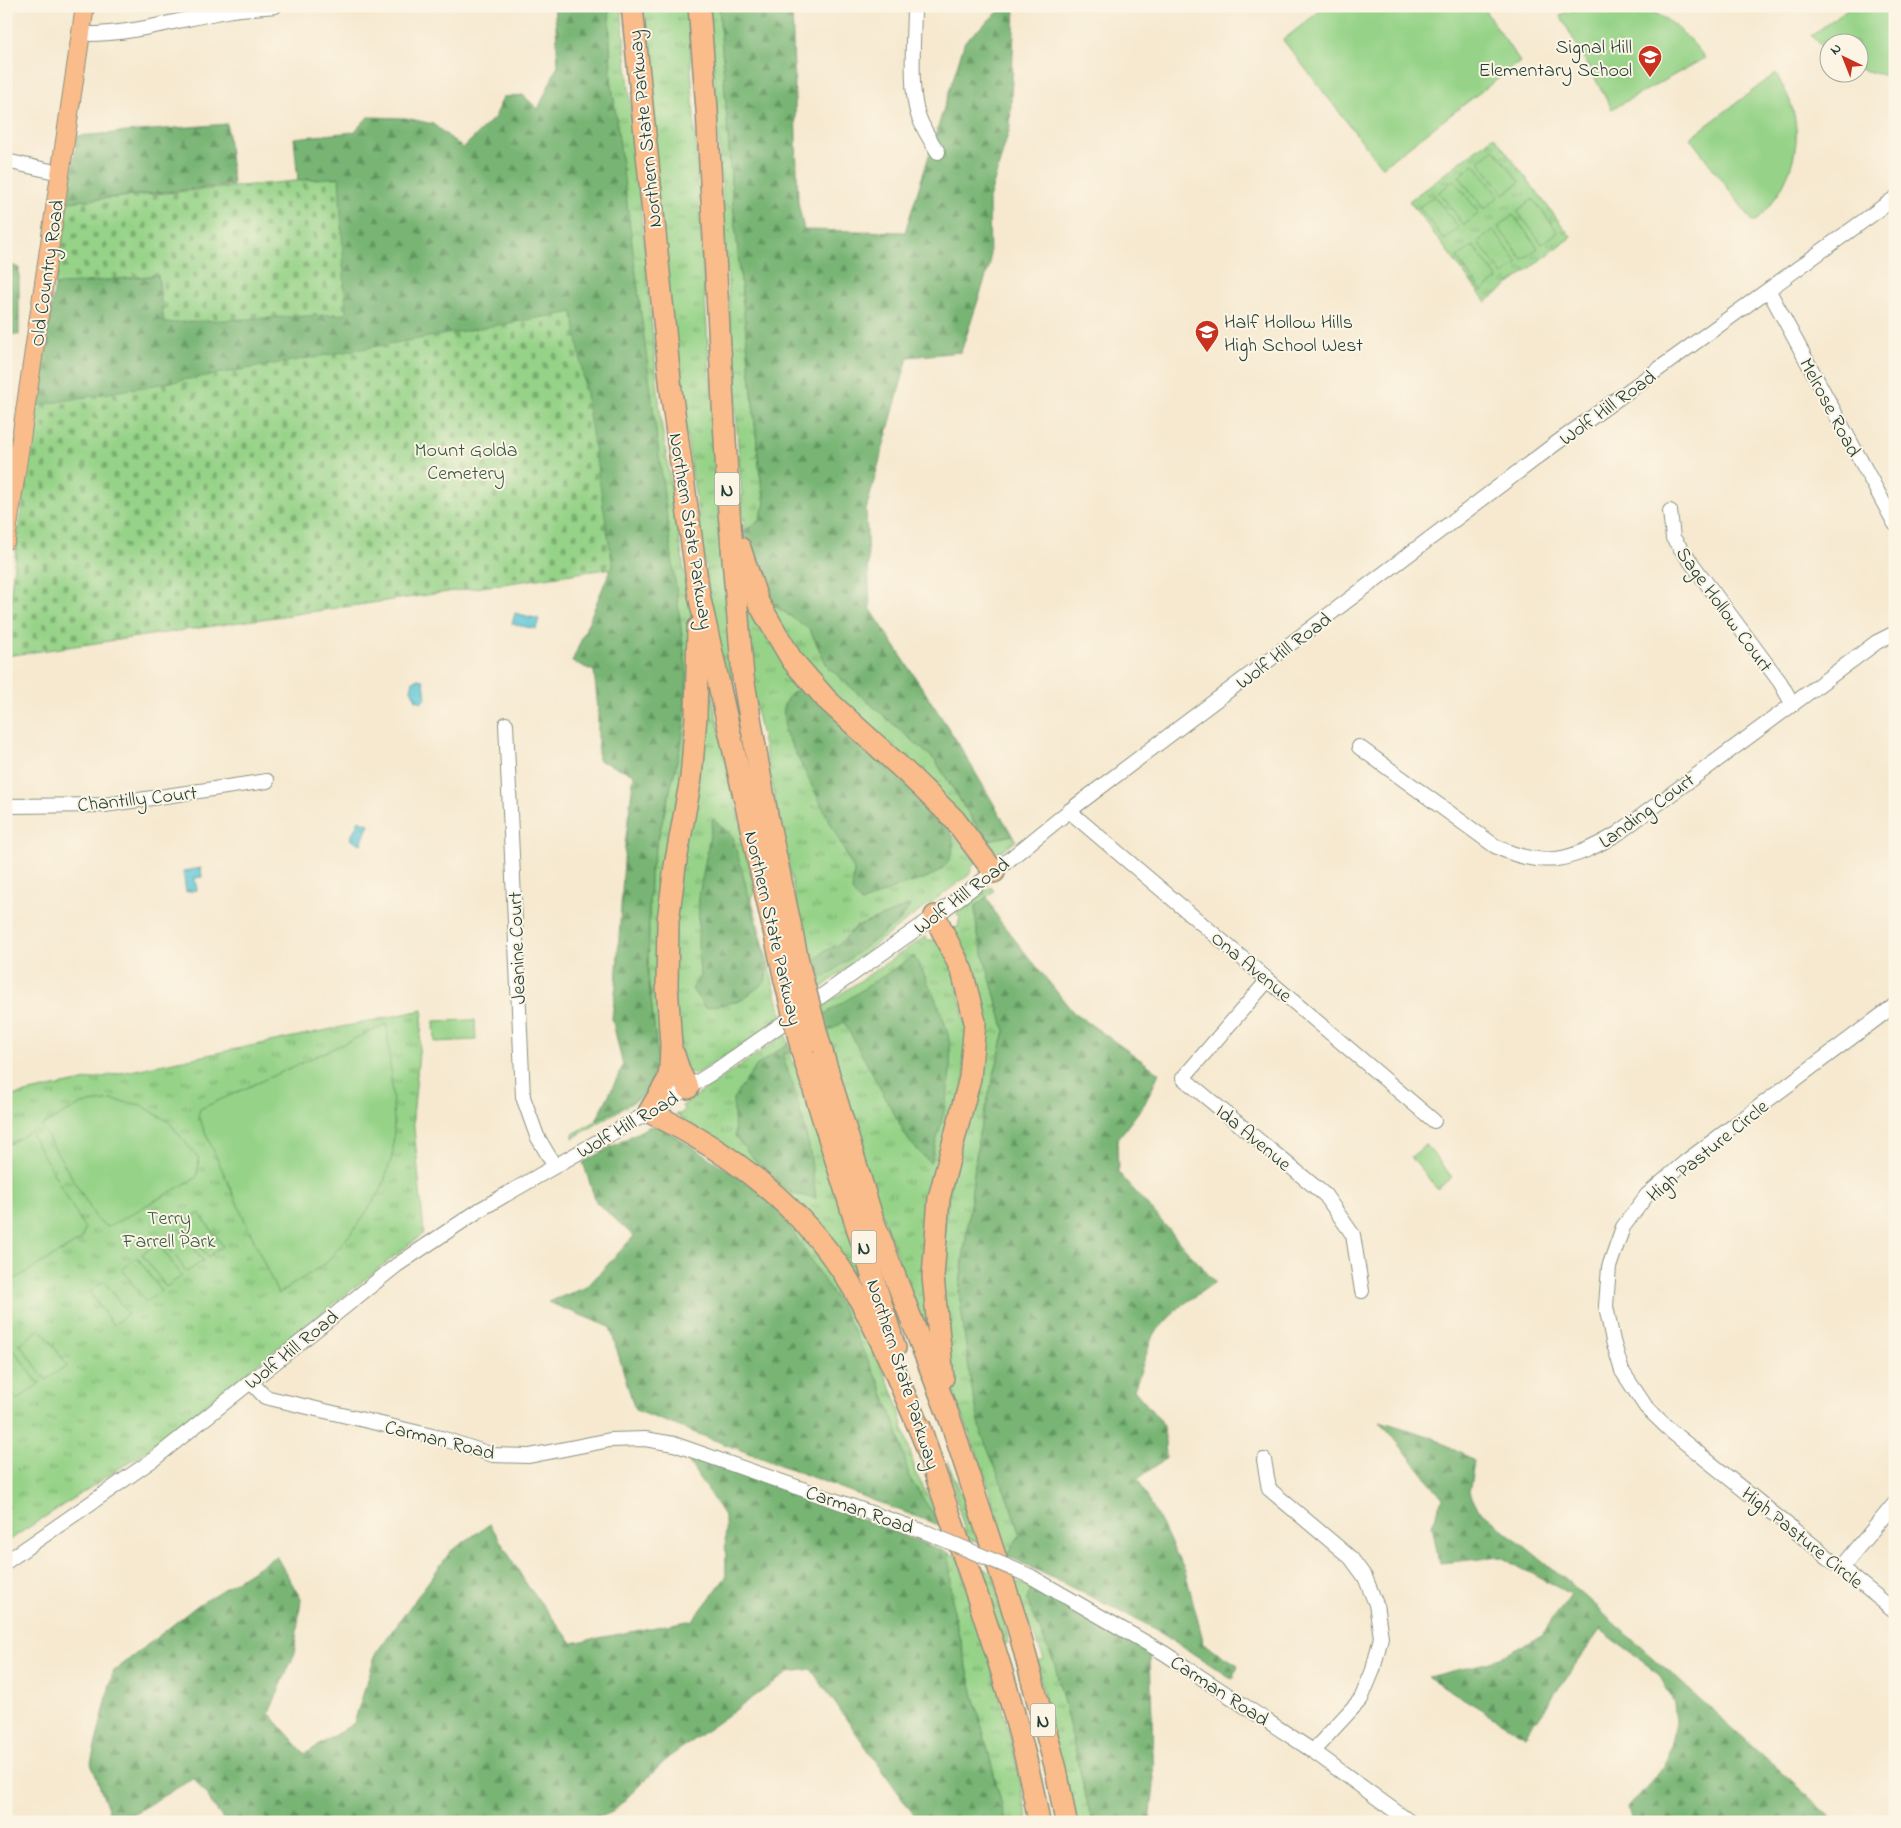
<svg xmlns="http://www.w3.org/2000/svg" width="1901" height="1828" font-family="'Indie Flower',sans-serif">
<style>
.grass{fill:url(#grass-tufts);stroke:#5a885e}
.forest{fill:url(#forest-firs);stroke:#4c7954}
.cemetery{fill:url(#cemetery-stones);stroke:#5a885e}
.garden{fill:#96d388;stroke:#5a885e}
.water{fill:url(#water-ripples);stroke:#3c8084}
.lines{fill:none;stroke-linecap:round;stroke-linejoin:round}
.minor-casing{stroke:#8a9382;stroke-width:16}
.major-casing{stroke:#8a9382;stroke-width:20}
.highway-casing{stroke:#8a9382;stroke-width:24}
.minor{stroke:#fff;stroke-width:14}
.major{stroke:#f9bc8a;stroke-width:18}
.highway{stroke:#f9bc8a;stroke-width:21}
.minor-bridge-casing{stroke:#8a9382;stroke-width:16;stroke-linecap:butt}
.highway-bridge-casing{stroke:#8a9382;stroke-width:24;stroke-linecap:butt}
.minor-bridge{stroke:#fff;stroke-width:14}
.highway-bridge{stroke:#f9bc8a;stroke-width:21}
.labels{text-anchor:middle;stroke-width:4;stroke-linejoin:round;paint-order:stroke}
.shield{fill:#fcf5e5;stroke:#617469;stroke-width:1}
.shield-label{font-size:19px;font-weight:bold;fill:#1f3d34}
.poi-label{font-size:20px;fill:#1f3d34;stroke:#fcf5e5;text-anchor:end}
.street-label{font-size:20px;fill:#1f3d34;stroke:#fcf5e5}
.park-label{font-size:20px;fill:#375b45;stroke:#fcf5e5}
</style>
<defs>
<pattern id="grass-tufts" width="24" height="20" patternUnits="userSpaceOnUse" patternTransform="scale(1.25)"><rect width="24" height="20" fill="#96d388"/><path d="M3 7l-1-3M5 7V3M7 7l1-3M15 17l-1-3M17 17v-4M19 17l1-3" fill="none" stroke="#7aac70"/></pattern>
<pattern id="forest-firs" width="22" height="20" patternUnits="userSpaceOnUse" patternTransform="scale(1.25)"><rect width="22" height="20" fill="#78b574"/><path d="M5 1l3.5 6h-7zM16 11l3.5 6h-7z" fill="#629460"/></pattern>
<pattern id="cemetery-stones" width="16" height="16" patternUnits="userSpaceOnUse" patternTransform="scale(1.25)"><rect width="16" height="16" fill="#96d388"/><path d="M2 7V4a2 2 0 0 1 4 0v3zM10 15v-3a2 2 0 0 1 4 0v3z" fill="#7aac70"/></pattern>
<pattern id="water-ripples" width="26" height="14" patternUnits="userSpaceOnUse" patternTransform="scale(1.25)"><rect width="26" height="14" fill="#5ac4d5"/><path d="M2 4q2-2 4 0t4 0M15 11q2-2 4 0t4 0" fill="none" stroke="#4aa0ae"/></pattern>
</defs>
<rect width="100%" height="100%" fill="#fcf5e5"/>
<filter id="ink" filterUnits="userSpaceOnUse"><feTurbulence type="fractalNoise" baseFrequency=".02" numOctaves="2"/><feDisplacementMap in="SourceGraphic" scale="10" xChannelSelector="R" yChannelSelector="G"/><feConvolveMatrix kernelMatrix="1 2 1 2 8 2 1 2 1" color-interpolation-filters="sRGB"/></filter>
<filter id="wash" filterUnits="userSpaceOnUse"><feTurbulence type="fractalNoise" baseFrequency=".0096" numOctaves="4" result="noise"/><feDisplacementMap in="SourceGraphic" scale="20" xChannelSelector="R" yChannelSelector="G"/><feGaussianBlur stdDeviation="1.12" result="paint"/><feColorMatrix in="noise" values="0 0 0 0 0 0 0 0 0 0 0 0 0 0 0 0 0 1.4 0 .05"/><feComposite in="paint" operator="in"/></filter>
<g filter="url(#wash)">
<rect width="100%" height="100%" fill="#f6e9d0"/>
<!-- grass -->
<g class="grass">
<path d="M 609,6 L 621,6 L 661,421 L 692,620 L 667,1061 L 659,1085 L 632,1103 L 573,1138 L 573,1134 L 637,1097 L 653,1085 L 657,1073 L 658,1059 L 648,976 L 650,872 L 682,741 L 611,77 Z"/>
<path d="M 639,6 L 689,6 L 691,66 L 704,286 L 731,668 L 756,812 L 713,620 L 667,298 Z"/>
<path d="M 709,6 L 719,6 L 732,192 L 760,474 L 765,503 L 759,521 L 744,531 C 731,356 723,181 709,6 Z"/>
<path d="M 1494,136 L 1571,237 L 1486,302 L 1409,201 Z"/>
<path d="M 752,565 L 770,602 L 810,630 L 828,667 L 935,760 L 974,822 L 989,840 L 1012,835 L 1016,841 C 1008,847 1001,854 991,852 L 802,665 L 770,615 Z"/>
<path d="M 744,577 L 760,618 L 978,863 L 974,863 L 969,875 L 895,929 L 816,992 L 809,965 L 752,689 Z"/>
<path d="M 706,677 L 711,692 L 755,892 L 751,897 L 783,1021 L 694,1075 L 691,1072 L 686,1074 L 675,1020 L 671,933 Z"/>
<path d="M 991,887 L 994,891 L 975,906 L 977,932 L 1005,1031 L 979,1134 L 959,1293 L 1011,1507 L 1020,1535 L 1006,1555 L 1003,1553 L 986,1477 L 954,1395 L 946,1350 L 942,1307 L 944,1209 L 985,1026 L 977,985 L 966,955 L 953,928 L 958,927 L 960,917 L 956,914 Z"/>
<path d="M 926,936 L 927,940 L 937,940 L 952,962 L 969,1041 L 930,1341 L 920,1320 L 856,1142 L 859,1137 L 820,1008 Z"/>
<path d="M 423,1010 L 413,1117 L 424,1233 L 145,1452 L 6,1542 L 6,1097 Z"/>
<path d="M 786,1034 L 794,1066 L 798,1066 L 867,1292 L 833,1249 L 676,1114 L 681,1114 L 684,1109 L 682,1106 Z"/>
<path d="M 771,1198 L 848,1290 L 897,1402 L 916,1474 L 945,1527 L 941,1526 L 909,1477 L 898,1432 L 881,1387 Z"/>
<path d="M 947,1462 L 985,1545 L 966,1537 Z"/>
<path d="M 949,1553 L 958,1557 C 985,1644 1013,1732 1028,1822 L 1006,1822 L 953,1612 Z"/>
<path d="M 973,1563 L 993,1573 L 1009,1642 L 1004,1645 Z"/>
<path d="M 1010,1580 L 1032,1587 L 1027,1600 L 1055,1665 L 1092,1822 L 1072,1822 L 1036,1663 L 1044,1659 Z"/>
</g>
<!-- forest -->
<g class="forest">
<path d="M 554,6 L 609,6 L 611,77 L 687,675 L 682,741 L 650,872 L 648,976 L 658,1060 C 658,1067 658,1080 652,1086 C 640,1100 612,1111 596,1121 L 623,1066 L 612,1018 L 616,985 L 625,845 L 634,774 L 598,760 L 598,709 L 594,671 L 572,662 L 611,568 L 34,406 L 55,285 L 158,275 L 164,323 L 339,177 L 298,181 L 294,138 L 354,132 L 368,117 L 406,118 L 433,124 L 463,148 L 495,117 L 503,97 L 523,95 L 538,109 L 558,65 L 556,26 Z"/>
<path d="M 719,6 L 792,6 L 798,202 L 804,230 L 905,232 L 965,41 L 1005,6 L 1015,6 L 1010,127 L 989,199 L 990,264 L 961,352 L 908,357 L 866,510 L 870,608 L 958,743 L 1012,835 L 989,840 L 974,822 L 935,760 L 828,667 L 810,630 L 770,602 L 752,565 L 744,531 L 759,521 L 765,503 L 760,474 L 732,192 Z"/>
<path d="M 227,124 L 233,185 L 68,202 L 77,136 Z"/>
<path d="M 6,263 L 19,268 L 19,335 L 6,333 Z"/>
<path d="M 805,685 L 949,821 C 951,828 953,836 953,844 C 953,875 919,880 897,887 C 885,892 873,898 861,903 L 852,891 L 854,870 L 785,732 C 783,705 780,699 805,685 Z"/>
<path d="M 713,819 L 733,837 L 768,969 L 765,982 L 740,1001 L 705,1008 L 692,989 L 700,976 L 698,944 L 699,896 Z"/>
<path d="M 987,897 L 999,920 L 1073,1012 L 1159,1073 L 1145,1103 L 1117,1140 L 1118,1172 L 1215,1282 L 1177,1309 L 1153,1335 L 1134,1390 L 1164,1425 L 1166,1458 L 1138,1479 L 1185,1571 L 1204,1644 L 1238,1665 L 1233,1679 L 1148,1625 L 1006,1555 L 1020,1535 L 1011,1507 L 982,1435 L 971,1385 L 959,1293 L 979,1134 L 1005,1031 L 977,932 L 975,906 Z"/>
<path d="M 910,905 L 901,920 L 825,977 L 818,974 L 813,964 L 823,952 L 838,945 L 856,927 Z"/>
<path d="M 914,956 C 927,979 939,1004 947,1030 C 958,1068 941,1126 930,1163 L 909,1141 L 844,1022 L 827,1032 L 822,1016 Z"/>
<path d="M 789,1043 L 791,1052 L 782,1054 L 795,1091 L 809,1146 L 816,1198 L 793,1194 L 770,1179 L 735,1136 L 733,1099 L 757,1065 Z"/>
<path d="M 660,1126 L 771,1198 L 844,1312 L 881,1387 L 898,1432 L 909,1477 L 941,1526 L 635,1410 L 610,1327 L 548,1302 L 587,1287 L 634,1236 L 596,1202 L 583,1162 L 648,1127 Z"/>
<path d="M 1380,1421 L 1432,1437 L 1474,1461 L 1469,1493 L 1479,1509 L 1572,1585 L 1830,1815 L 1824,1822 L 1632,1822 L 1628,1808 L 1665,1766 L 1676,1723 L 1674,1702 L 1658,1673 L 1600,1630 L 1525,1736 L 1428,1677 L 1490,1662 L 1542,1636 L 1570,1594 L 1501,1557 L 1439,1563 L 1432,1525 L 1443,1498 Z"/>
<path d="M 686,1458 L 726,1468 L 949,1553 L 953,1612 L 1006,1822 L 919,1822 L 811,1669 L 789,1672 L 669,1757 L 612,1812 L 589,1822 L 225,1822 L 194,1778 L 119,1822 L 113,1822 L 91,1763 L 113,1672 L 198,1605 L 276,1556 L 301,1599 L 294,1655 L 269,1713 L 305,1754 L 354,1723 L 376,1653 L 451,1551 L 490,1524 L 527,1585 L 572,1643 L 693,1620 L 726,1577 L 725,1517 Z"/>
<path d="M 1032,1587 L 1150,1653 L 1154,1785 L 1150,1822 L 1092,1822 L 1055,1665 L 1027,1600 Z"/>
</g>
<!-- cemetery -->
<g class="cemetery">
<path d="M 339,177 L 346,314 L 164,323 L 158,275 L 55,285 L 68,202 Z"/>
<path d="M 573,312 L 613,568 L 6,656 L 6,629 L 34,406 Z"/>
</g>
<!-- garden -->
<g class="garden">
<path d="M 1326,6 L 1482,6 L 1520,62 L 1382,167 L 1283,40 Z"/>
<path d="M 1585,6 C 1601,6 1617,5 1633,6 C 1661,9 1689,36 1705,58 L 1612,109 L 1560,15 Z"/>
<path d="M 1851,6 L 1895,6 L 1895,78 L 1859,69 L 1858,42 L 1828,42 L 1828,53 L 1811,36 Z"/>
<path d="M 1776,73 C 1780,82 1786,91 1790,101 C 1807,146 1787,191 1754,223 L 1690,138 Z"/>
<path d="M 1494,149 L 1520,182 L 1504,194 L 1479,161 Z"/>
<path d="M 1474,164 L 1499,197 L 1484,209 L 1459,176 Z"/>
<path d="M 1454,180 L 1479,213 L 1464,225 L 1439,192 Z"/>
<path d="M 1434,196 L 1459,228 L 1444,240 L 1419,207 Z"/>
<path d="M 1533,199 L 1558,232 L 1542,244 L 1517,211 Z"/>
<path d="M 1513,215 L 1538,248 L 1523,260 L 1498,227 Z"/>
<path d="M 1493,230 L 1518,263 L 1503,275 L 1478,242 Z"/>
<path d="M 1473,246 L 1498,279 L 1482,291 L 1457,258 Z"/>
<path d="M 475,1020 L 476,1040 L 435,1042 L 434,1021 Z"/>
<path d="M 387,1024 L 394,1120 L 393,1153 L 382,1188 L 357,1226 L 326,1263 L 278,1294 L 198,1116 L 200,1109 Z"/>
<path d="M 113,1100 L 141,1105 L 169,1122 L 199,1159 L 197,1177 L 108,1227 L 98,1221 L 41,1126 L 82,1104 Z"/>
<path d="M 30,1132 L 85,1229 L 81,1240 L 6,1284 L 6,1146 Z"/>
<path d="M 1426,1145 L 1452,1177 L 1437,1189 L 1411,1157 Z"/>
<path d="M 199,1213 L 223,1246 L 208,1257 L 184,1224 Z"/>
<path d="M 179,1228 L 203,1261 L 187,1272 L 163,1239 Z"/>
<path d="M 158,1243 L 182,1276 L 166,1287 L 142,1254 Z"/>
<path d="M 137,1257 L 161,1291 L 146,1302 L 122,1269 Z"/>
<path d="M 104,1281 L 128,1314 L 113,1325 L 89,1292 Z"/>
<path d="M 41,1329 L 67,1365 L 46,1380 L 20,1344 Z"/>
<path d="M 13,1349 L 39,1384 L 17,1400 L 6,1384 L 6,1353 Z"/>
</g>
<!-- water -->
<g class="water">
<path d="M 515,613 L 539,619 L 536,629 L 512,624 Z"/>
<path d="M 418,679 L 423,680 C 424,682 426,696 426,698 L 422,702 L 416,700 L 411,689 L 413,681 Z"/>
<path d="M 359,820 L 369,824 L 361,844 L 350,839 Z"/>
<path d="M 201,868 L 202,877 L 195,878 L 197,890 L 186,892 L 183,871 Z"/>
</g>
</g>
<g filter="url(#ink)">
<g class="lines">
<defs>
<g id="minor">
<path d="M 914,6 C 914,36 909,88 918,115 C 923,129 930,140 938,152"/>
<path d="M 82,34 C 130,35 178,20 226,11 C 242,8 259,8 275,6"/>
<path d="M 6,161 L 60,173"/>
<path d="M 1769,291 L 1895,524"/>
<path d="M 1670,511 L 1673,538 L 1780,682 L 1792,703"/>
<path d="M 506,724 L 523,1097 L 537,1136 L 554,1165"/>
<path d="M 1359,747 L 1495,846 C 1544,870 1573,860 1617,834 L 1877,642 L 1895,633"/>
<path d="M 6,806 L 105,805 L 267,781"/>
<path d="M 1069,811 L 1434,1121"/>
<path d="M 1268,980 L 1183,1078 L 1325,1195 L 1353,1235 L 1362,1291"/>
<path d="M 1895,1005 L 1685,1162 L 1647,1195 L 1623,1227 L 1609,1267 L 1606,1306 L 1613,1341 L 1622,1371 L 1646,1407 L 1673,1433 L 1895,1611"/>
<path d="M 251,1382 L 265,1397 L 441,1438 L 493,1455 L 529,1456 L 610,1440 L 645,1439 L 674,1444 L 928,1533"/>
<path d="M 1264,1460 L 1269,1489 L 1351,1558 L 1365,1577 L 1376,1604 L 1381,1637 L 1373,1670 L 1361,1699 L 1313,1751"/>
<path d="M 6,1562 L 154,1459 L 397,1265 L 481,1209 L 649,1112 L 715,1071 L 935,916 L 994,872 L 1069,811 L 1555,444 L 1895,198"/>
<path d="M 1841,1568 L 1895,1503"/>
<path d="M 1030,1576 L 1164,1653 L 1313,1751 L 1410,1822"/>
</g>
<path id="major" d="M 6,540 L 85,6"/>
<g id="highway">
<path d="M 632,6 L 671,390 L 699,595 L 785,980"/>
<path d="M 699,6 L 707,110 L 729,512 L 743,677 L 767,815 L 799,966"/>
<path d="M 740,548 L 758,602 L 792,660 L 827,700 L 908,774 L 954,819 L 994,872"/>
<path d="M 698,628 L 696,717 L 691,778 L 675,866 L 668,921 L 667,985 L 671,1045 L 670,1070 L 668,1080 L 649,1112 C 730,1151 807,1210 853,1288 C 881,1336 902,1389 924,1440"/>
<path d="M 935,916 L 962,971 L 975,1022 L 970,1078 L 939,1198 L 933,1277 L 943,1378"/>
<path d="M 819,1042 L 872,1217 L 951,1422 L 1016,1620 L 1056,1769 L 1066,1822"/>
<path d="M 674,1055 L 680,1073 L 688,1088"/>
<path d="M 803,1055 L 895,1348"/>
<path d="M 920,1427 C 962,1558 1015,1686 1039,1822"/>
</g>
</defs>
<!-- minor casing -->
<use href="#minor" class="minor-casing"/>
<!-- major casing -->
<use href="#major" class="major-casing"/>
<!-- highway casing -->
<use href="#highway" class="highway-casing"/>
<!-- minor -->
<use href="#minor" class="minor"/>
<!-- major -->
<use href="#major" class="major"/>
<!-- highway -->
<use href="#highway" class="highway"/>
<defs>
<path id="minor-bridge" d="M 928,1533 L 1030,1576"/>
<g id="highway-bridge">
<path d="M 799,966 L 819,1042"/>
<path d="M 785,980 L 803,1055"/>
</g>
</defs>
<!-- minor-bridge casing -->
<use href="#minor-bridge" class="minor-bridge-casing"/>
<!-- highway-bridge casing -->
<use href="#highway-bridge" class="highway-bridge-casing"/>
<!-- minor-bridge -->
<use href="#minor-bridge" class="minor-bridge"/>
<!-- highway-bridge -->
<use href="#highway-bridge" class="highway-bridge"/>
</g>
</g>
<!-- icons -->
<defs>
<symbol id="school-pin" viewBox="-11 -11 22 30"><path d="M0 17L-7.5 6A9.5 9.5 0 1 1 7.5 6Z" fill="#c8321e" stroke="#fcf5e5"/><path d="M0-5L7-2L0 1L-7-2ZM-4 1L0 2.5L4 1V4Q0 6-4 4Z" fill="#fff"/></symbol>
</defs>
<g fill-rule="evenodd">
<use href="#school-pin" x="1636" y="43" width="28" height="38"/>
<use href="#school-pin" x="1193" y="318" width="28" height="38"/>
</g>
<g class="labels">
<!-- shield labels -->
<g class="shield">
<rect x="714.5" y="472.5" width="25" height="33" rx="4"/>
<rect x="851.5" y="1230.5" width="25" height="33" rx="4"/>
<rect x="1030.5" y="1703.5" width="25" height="33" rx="4"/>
</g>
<g class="shield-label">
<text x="727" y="496">N</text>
<text x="864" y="1254">N</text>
<text x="1043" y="1727">N</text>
</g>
<!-- poi labels -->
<g class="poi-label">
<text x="1632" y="53">Signal Hill<tspan x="1632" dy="23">Elementary School</tspan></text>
<text x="1224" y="328" text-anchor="start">Half Hollow Hills<tspan x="1224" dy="23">High School West</tspan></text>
</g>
<!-- street labels -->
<g class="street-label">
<text transform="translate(644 129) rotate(-96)" y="7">Northern State Parkway</text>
<text transform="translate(46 273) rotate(-82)" y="7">Old Country Road</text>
<text transform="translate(1607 407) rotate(-36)" y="7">Wolf Hill Road</text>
<text transform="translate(1831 407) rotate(62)" y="7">Melrose Road</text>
<text transform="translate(692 531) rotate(81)" y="7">Northern State Parkway</text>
<text transform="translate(1725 609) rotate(54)" y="7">Sage Hollow Court</text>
<text transform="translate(1283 650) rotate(-37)" y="7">Wolf Hill Road</text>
<text transform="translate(137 798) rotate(-6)" y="7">Chantilly Court</text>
<text transform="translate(1646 810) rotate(-36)" y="7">Landing Court</text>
<text transform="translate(961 895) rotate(-37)" y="7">Wolf Hill Road</text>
<text transform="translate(774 928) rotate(77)" y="7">Northern State Parkway</text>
<text transform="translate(516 948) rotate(-92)" y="7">Jeanine Court</text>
<text transform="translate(1252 966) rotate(40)" y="7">Ona Avenue</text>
<text transform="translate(627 1124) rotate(-30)" y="7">Wolf Hill Road</text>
<text transform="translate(1254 1137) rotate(40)" y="7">Ida Avenue</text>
<text transform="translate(1707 1150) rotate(-39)" y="7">High Pasture Circle</text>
<text transform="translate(291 1349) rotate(-39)" y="7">Wolf Hill Road</text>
<text transform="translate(904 1374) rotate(72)" y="7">Northern State Parkway</text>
<text transform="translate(440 1439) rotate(14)" y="7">Carman Road</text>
<text transform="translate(860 1509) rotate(19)" y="7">Carman Road</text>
<text transform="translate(1803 1537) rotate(39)" y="7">High Pasture Circle</text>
<text transform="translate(1220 1690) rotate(33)" y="7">Carman Road</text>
</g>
<!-- park labels -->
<g class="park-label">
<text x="466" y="456">Mount Golda<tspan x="466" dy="23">Cemetery</tspan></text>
<text x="169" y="1224">Terry<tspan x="169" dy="23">Farrell Park</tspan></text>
</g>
</g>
<!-- margin -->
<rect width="1901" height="1828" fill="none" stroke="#fcf5e5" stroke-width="25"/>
<!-- north arrow -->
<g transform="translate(1844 58) rotate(317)"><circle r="24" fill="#fcf5e5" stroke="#a4ab9e"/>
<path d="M0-4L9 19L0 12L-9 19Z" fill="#c8321e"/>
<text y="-8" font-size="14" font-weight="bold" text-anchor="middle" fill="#1f3d34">N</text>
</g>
</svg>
